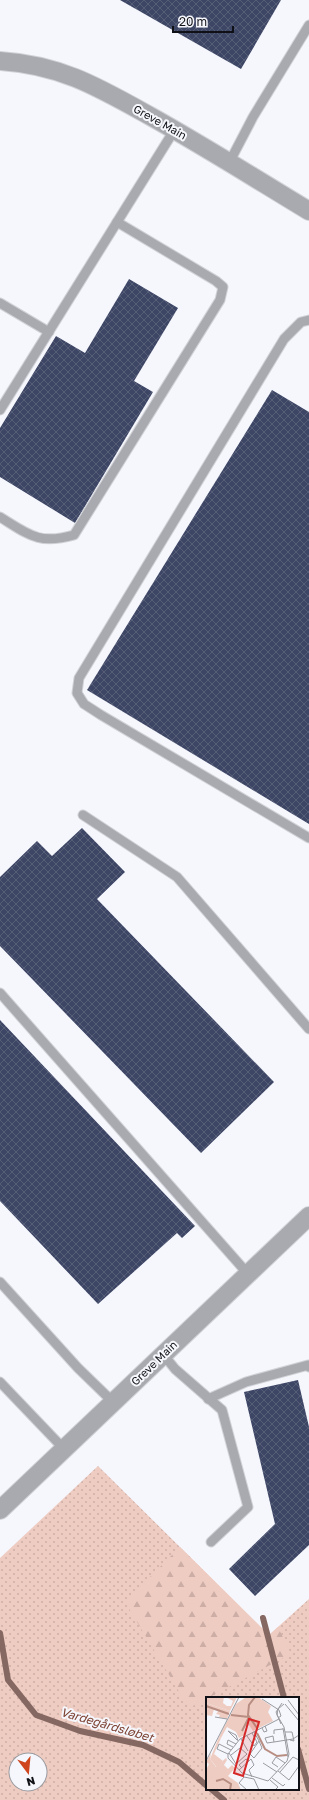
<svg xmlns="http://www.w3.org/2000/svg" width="309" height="1800" font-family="'Golos Text',sans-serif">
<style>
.grass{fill:url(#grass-dots);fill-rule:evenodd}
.forest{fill:url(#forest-firs)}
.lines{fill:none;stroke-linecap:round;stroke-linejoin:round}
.stream{stroke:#866862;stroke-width:6}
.building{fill:url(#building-cross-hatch)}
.lane-casing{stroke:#d0d2d7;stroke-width:11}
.street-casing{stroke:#d0d2d7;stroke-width:20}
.lane{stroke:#a8aab0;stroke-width:9}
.street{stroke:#a8aab0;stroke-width:18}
.labels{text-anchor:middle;stroke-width:4;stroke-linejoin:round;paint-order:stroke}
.street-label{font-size:11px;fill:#101116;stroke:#f5f7fc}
.water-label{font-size:12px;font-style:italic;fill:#7e4334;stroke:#f5f7fc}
.inset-river{fill:none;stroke:#b88d82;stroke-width:2}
.inset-road{fill:none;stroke:#999ba0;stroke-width:1}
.view{fill:#d62828;fill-opacity:0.15;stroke:#d62828;stroke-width:2}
.inset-edge{fill:none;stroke:#101116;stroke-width:2}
</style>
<defs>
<pattern id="grass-dots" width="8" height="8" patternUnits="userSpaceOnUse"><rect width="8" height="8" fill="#efccc2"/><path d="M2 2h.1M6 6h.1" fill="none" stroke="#ccaea6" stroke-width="1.8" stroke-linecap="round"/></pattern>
<pattern id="forest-firs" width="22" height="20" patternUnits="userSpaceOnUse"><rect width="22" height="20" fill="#efccc2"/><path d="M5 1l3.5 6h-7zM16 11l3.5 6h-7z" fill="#ccaea6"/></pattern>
<pattern id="building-cross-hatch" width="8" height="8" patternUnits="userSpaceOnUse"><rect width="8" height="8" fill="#3e4666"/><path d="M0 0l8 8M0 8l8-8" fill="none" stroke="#565d77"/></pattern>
</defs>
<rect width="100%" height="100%" fill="#f5f7fc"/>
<!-- grass -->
<path class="grass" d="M 98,1466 L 269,1635 L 309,1599 L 309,1800 L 0,1800 L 0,1558 ZM 207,1698 L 298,1698 L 298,1789 L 207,1789 ZM 16,1760 L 40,1760 L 40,1784 L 16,1784 Z"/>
<!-- forest -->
<path class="forest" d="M 180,1547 L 269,1635 L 278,1627 L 291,1654 L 189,1708 L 125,1602 Z"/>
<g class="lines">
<!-- stream -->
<g class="stream">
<path d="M 263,1618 L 284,1698"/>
<path d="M 0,1633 L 8,1680 L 36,1715 L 80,1731 L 143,1745 L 179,1762 L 207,1786"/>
<path d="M 298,1749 L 309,1789"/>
<path d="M 211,1789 L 224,1800"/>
</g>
</g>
<!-- building -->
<g class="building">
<path d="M 120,0 L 281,0 L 241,69 Z"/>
<path d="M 129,279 L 178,308 L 134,381 L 153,392 L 75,523 L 0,477 L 0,428 L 56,336 L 85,353 Z"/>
<path d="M 272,390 L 309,412 L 309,824 L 87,690 Z"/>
<path d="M 82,828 L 125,872 L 97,899 L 274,1082 L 201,1153 L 0,946 L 0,877 L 37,841 L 52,856 Z"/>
<path d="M 0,1020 L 195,1226 L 182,1238 L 177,1233 L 98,1304 L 0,1201 Z"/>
<path d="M 298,1380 L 309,1427 L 309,1545 L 255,1596 L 229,1569 L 275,1524 L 244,1392 Z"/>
</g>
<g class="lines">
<defs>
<g id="lane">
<path d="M 229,163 L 253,117 L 309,25"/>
<path d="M 0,303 L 49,332"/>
<path d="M 309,320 L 301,322 L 284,339 L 79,678 L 77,693 L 84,704 L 101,715 L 309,838"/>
<path d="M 0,410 L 175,129"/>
<path d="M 0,517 C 29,535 39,545 74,535 L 220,300 L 223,287 L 216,281 L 117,222"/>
<path d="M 83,815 L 177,877 L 309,1029"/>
<path d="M 0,993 L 248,1274"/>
<path d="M 0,1282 L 78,1368 L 113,1402"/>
<path d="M 163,1354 L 175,1369 L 222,1410 L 248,1507 L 211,1542"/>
<path d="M 0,1382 L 64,1449"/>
<path d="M 208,1399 L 246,1382 L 308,1365 L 309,1367"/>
</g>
<g id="street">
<path d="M 0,61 C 61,65 98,87 150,116 C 204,146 256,179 309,211"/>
<path d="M 0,1510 L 309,1216"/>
</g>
</defs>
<!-- lane casing -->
<use href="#lane" class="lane-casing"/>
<!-- street casing -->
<use href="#street" class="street-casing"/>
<!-- lane -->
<use href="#lane" class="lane"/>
<!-- street -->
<use href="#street" class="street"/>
</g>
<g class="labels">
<!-- street labels -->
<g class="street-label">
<text transform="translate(160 122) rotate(29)" y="4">Greve Main</text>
<text transform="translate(154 1363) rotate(-44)" y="4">Greve Main</text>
</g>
<!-- water labels -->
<g class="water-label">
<text transform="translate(107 1725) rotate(16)" y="4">Vardegårdsløbet</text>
</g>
</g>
<!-- overview -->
<g transform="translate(206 1697)">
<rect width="93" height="93" fill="#f5f7fc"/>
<path d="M 40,0 L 52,0 L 65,9 L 62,15 L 67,24 L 47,34 L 43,28 L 39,30 L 38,38 L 33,41 L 30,35 L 21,30 L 15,41 L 13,40 L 30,7 ZM 0,6 L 24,14 L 21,22 L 13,20 L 14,18 L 10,17 L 13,13 L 8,12 L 6,19 L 0,18 ZM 5,56 L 4,62 L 10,70 L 20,61 L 21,63 L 18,68 L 22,72 L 26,68 L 29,71 L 22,79 L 32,86 L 35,93 L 0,92 L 0,73 L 3,67 L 0,65 Z" fill="#efccc2"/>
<path d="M 0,0 L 18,0 L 17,6 L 21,9 L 25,9 L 27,4 L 20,0 L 31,0 L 24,14 L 0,6 ZM 50,10 L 57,14 L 54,20 L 67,24 L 50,22 ZM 13,40 L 15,41 L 8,57 L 17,64 L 12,72 L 4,62 Z" fill="#efccc2"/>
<path class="inset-river" d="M 49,0 L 43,8 L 42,18 L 51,31M 0,9 L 23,17M 25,18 L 43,20M 36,34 L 43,20M 51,36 L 59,52 L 71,59 L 81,58M 10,84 L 17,82 L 25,87 L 24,93"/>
<path class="inset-road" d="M 56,2 L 73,13 L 75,19 L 72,21M 82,3 L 93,18M 79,7 L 93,24M 9,20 L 21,22M 73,22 L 34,42 L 22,57 L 22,61 L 36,76 L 62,84 L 81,64 L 83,57 L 78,30 L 71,18 L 72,12 L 78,7M 75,27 L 70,15 L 76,6M 56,31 L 58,35 L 61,34 L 59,29M 77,31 L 82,60M 48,35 L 53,44 L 44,57 L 48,61 L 56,51 L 53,44M 79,35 L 86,35 L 88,44 L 84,43M 68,37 L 68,33 L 77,32M 41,39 L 48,49 L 51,45 L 46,36M 67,39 L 68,45 L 61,46 L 59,41 ZM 35,42 L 42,54M 31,43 L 22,34 L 30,38 L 32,44M 68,45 L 87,42 L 93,38M 27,50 L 21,47 L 22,43 L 30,47M 23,56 L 30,67 L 41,57 L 34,51 L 25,58M 22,57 L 11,52 L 13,47 L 25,53M 0,64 L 33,0M 57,66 L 71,75M 72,70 L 66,66 L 70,60 L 79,66M 36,71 L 33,68 L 40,62 L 43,64M 33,73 L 45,62 L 48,68 L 43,73 L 46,80M 72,74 L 83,83 L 93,69M 74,75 L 87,60 L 93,63M 66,81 L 77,89 L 79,87M 48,82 L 53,93M 64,83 L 72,90 L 70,92M 41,93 L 33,86 L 38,80 L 48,82"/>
<path class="view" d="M 43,22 L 53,25 L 37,79 L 28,76 Z"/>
<rect width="93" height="93" class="inset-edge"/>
</g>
<!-- north arrow -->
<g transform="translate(28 1772) rotate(164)"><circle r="19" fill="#f5f7fc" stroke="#999ba0"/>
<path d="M0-3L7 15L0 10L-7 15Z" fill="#ce451e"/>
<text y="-6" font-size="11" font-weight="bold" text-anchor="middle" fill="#101116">N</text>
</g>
<!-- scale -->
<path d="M173 26v6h60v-6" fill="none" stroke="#101116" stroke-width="2"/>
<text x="179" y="26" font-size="12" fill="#101116" stroke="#f5f7fc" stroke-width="3" paint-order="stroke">20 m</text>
</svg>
